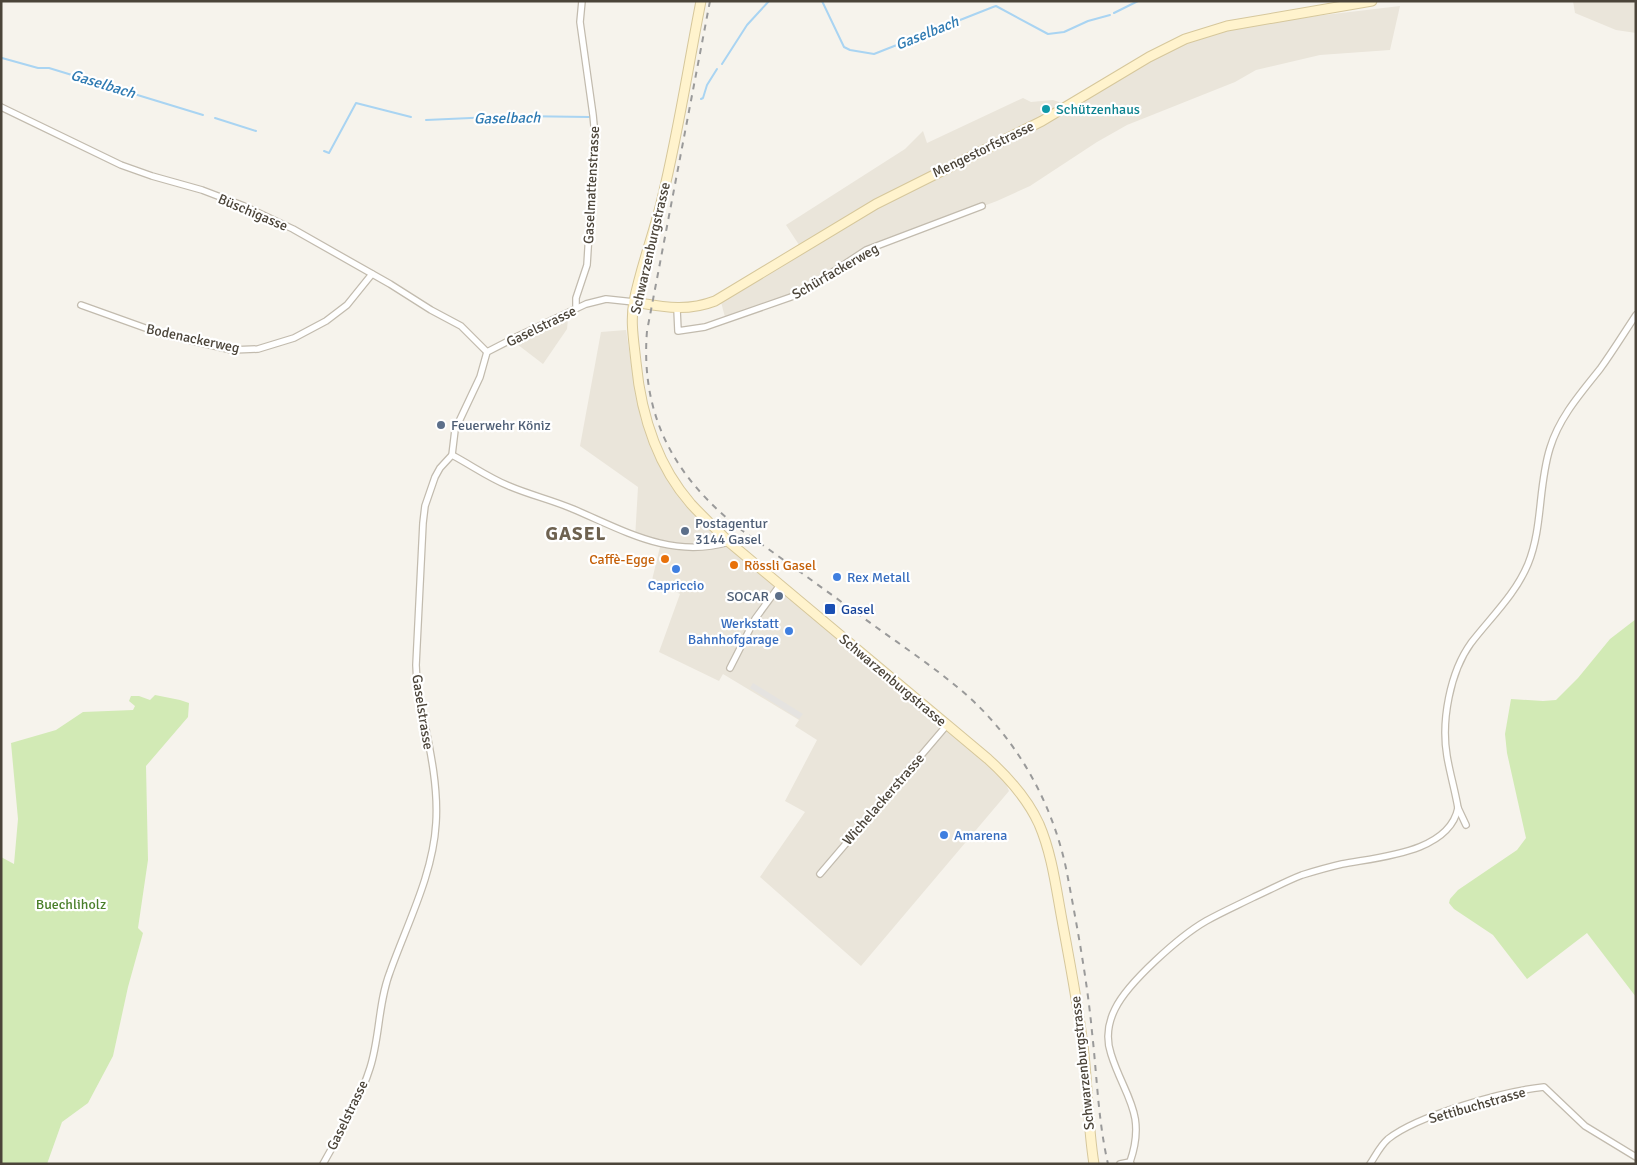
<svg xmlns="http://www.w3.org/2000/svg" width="1637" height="1165" font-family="Signika,sans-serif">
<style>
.residential{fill:#eae5da}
.green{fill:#d2eab5}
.parking{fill:#e5e3e0}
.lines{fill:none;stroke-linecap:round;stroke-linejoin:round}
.stream{stroke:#a9d4f2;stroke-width:2}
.street-casing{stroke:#c2bbae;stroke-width:8}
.secondary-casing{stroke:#d6c79b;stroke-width:11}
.street{stroke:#fff;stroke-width:5.5}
.secondary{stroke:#fff3cd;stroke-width:9}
.rail{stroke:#9a9a9a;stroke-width:2;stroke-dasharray:6 6;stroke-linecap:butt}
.culture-dot{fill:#0f9aa8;stroke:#fff;stroke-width:2}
.service-dot{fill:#5c6f8a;stroke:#fff;stroke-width:2}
.food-dot{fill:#e8710a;stroke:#fff;stroke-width:2}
.shop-dot{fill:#3f7fe0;stroke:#fff;stroke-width:2}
.transit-dot{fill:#1a4fb4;stroke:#fff;stroke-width:2}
.labels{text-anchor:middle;stroke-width:4.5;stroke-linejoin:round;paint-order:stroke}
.culture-label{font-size:14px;fill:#0d838f;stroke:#fff;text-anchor:start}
.street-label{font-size:14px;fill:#4b4439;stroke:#fff}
.service-label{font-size:14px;fill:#4e5e75;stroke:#fff;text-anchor:start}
.food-label{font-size:14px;fill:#c56008;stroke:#fff;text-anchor:end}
.shop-label{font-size:14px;fill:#366cbe;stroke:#fff;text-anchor:start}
.transit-label{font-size:14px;fill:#164399;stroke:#fff;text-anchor:start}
.park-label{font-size:14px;fill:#4a7f2a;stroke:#fff}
.water-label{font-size:15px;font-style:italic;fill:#2e7ab2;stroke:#fff}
.district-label{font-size:19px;font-weight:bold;letter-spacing:1px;fill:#6e6250;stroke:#fff}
</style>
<rect width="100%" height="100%" fill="#f6f3ec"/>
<!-- residential -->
<g class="residential">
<path d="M 1573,1 L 1636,1 L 1636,33 L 1616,30 L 1575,13 Z"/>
<path d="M 1400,6 L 1390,50 L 1320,55 L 1256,70 L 1235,82 L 1127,125 L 1097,142 L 1030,186 L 997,201 L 866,250 L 801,292 L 726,321 L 721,302 L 803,251 L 786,225 L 905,149 L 923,131 L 927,143 L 1023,98 L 1031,102 L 1053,100 L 1068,105 L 1187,42 L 1257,23 Z"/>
<path d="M 568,319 L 567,329 L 543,364 L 513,341 Z"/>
<path d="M 626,330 L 635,389 L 641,420 L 656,458 L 678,494 L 726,545 L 835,634 L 986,762 L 1005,782 L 1009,791 L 861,966 L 760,877 L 805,812 L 785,801 L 817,740 L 795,726 L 799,720 L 723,674 L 719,681 L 659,652 L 680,594 L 652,580 L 660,547 L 635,539 L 638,487 L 580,446 L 601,332 Z"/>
</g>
<!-- green -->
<g class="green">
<path d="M 1636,619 L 1636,997 L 1587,933 L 1527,979 L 1493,935 L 1454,909 L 1449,903 L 1450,899 L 1458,890 L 1517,850 L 1526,838 L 1507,753 L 1505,734 L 1511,699 L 1543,701 L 1556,700 L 1578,678 L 1610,639 Z"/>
<path d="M 155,695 L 180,700 L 189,703 L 188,717 L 146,766 L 148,860 L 138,928 L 143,933 L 128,987 L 113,1056 L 88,1103 L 62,1122 L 47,1164 L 1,1164 L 1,857 L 14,864 L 18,819 L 11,743 L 56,730 L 83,712 L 133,710 L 135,706 L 129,701 L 131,696 L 139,696 L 150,700 Z"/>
</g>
<!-- parking -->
<path class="parking" d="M 753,683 L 803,714 L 799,719 L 750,688 Z"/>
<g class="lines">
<!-- stream -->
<g class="stream">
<path d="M 822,1 L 844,47 L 850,50 L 874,54 L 993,7 L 996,6 L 1048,34 L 1064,32 L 1088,21 L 1110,15"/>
<path d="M 1114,13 L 1138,1"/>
<path d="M 2,58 L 38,68 L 49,68 L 203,115"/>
<path d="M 722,64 L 747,25 L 769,1"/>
<path d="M 701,99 L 703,98 L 707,85 L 717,69"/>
<path d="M 215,118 L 256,131"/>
<path d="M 426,120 L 516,116 L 589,117"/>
<path d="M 324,151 L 329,153 L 356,103 L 411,117"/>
</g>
<defs>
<g id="street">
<path d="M 1,107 L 121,165 L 152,176 L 202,190 L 244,206 L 293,229 L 390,284 L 431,310 L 461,326 L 487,352"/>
<path d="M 81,305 L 162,334 L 232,350 L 258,349 L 294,338 L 326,321 L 347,305 L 372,274"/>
<path d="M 576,308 L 576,298 L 587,265 L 595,136 L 593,115 L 580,22 L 582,1"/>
<path d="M 677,309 L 678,331 L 705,327 L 791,297 L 807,289 L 866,250 L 982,206"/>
<path d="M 452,455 C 471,465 489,478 509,486 C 530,495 552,500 573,509 C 625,531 671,559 729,542"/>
<path d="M 730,668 L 755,619 L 780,585"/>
<path d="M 1458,808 L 1466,825"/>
<path d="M 820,874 L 947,725"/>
<path d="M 323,1164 C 339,1135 360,1100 370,1068 C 380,1037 378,1003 390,972 C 407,924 433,875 436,823 C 439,777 425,730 417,684 L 416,665 L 423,523 L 425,506 L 435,477 L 440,468 L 452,455 L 455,430 L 480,377 L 487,352 L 518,336 L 586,304 L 606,299 L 634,302"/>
<path d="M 1120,1164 L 1130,1162"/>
<path d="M 1131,1164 L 1130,1162 C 1147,1113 1124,1096 1111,1054 C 1106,1039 1108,1023 1115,1009 C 1128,982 1180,936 1206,921 C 1222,912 1238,905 1254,897 C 1270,890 1286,881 1302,875 C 1315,871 1329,867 1342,864 C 1378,857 1449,853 1458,808 C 1455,790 1450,774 1447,756 C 1441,721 1450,672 1471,643 C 1491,617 1515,595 1528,564 C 1543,527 1538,486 1550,448 C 1559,418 1580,394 1600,369 C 1613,351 1624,333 1636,315"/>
<path d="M 1370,1164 C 1376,1155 1380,1146 1388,1139 C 1418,1115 1505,1091 1544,1087 L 1585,1126 L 1636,1157"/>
</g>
<g id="secondary">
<path d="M 701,1 C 688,67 678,134 662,199 C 654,233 641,266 634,301 C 630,321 634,342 636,362 C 641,414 656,464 691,504 C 703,517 716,529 729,542 L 988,759 C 1009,778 1027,798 1039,824 C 1052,854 1056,888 1062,920 C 1070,964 1079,1009 1084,1054 C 1088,1091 1088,1127 1094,1164"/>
<path d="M 634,302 C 664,307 686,312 715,301 L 876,204 L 1042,121 L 1149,57 L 1185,39 L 1227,26 L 1372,1"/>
</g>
</defs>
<!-- street casing -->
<use href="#street" class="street-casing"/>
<!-- secondary casing -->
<use href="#secondary" class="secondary-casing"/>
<!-- street -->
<use href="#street" class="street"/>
<!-- secondary -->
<use href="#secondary" class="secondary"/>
<!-- rail -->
<path class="rail" d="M 710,1 L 647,331 C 640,417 676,480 743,531 C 788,563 832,595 876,627 C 908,650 941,672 970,698 C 1020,744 1054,807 1067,873 C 1077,926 1087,979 1092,1032 C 1097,1076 1098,1120 1108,1164"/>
</g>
<!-- markers -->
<circle class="culture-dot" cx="1046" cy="109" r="5"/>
<g class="service-dot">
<circle cx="441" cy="425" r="5"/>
<circle cx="685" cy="531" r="5"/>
<circle cx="779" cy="596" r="5"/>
</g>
<g class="food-dot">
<circle cx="665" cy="559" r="5"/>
<circle cx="734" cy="565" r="5"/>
</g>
<g class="shop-dot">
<circle cx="676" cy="569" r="5"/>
<circle cx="837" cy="577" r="5"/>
<circle cx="789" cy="631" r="5"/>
<circle cx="944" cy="835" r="5"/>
</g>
<rect class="transit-dot" x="824" y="603" width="12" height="12" rx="2.5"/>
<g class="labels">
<!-- culture labels -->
<g class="culture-label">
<text x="1056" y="114">Schützenhaus</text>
</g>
<!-- street labels -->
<g class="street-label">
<text transform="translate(983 149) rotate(-26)" y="5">Mengestorfstrasse</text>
<text transform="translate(591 185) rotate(-87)" y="5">Gaselmattenstrasse</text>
<text transform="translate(253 212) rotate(23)" y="5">Büschigasse</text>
<text transform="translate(650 248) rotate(-77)" y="5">Schwarzenburgstrasse</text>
<text transform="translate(835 271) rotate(-30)" y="5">Schürfackerweg</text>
<text transform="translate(541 326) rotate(-26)" y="5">Gaselstrasse</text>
<text transform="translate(193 338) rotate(12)" y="5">Bodenackerweg</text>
<text transform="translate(893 680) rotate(40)" y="5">Schwarzenburgstrasse</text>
<text transform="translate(423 712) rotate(81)" y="5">Gaselstrasse</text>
<text transform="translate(883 799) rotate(-49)" y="5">Wichelackerstrasse</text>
<text transform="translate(1082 1063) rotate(-96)" y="5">Schwarzenburgstrasse</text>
<text transform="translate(1477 1105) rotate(-16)" y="5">Settibuchstrasse</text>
<text transform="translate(347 1115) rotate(-64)" y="5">Gaselstrasse</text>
</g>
<!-- service labels -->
<g class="service-label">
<text x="451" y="430">Feuerwehr Köniz</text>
<text x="695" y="528">Postagentur<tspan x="695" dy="16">3144 Gasel</tspan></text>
<text x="769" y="601" text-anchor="end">SOCAR</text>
</g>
<!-- food labels -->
<g class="food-label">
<text x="655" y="564">Caffè-Egge</text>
<text x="744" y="570" text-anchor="start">Rössli Gasel</text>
</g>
<!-- shop labels -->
<g class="shop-label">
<text x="847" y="582">Rex Metall</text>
<text x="676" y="590" text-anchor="middle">Capriccio</text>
<text x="779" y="628" text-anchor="end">Werkstatt<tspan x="779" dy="16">Bahnhofgarage</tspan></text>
<text x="954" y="840">Amarena</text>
</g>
<!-- transit labels -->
<g class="transit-label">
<text x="841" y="614">Gasel</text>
</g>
<!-- park labels -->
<g class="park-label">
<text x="71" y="909">Buechliholz</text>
</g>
<!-- water labels -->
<g class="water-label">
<text transform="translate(927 33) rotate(-22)" y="5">Gaselbach</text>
<text transform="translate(103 84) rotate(17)" y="5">Gaselbach</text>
<text transform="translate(507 118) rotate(-1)" y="5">Gaselbach</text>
</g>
<!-- district labels -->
<g class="district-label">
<text x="576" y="540">GASEL</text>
</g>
</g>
<!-- border -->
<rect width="1637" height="1165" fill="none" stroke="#4b4439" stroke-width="5"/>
</svg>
